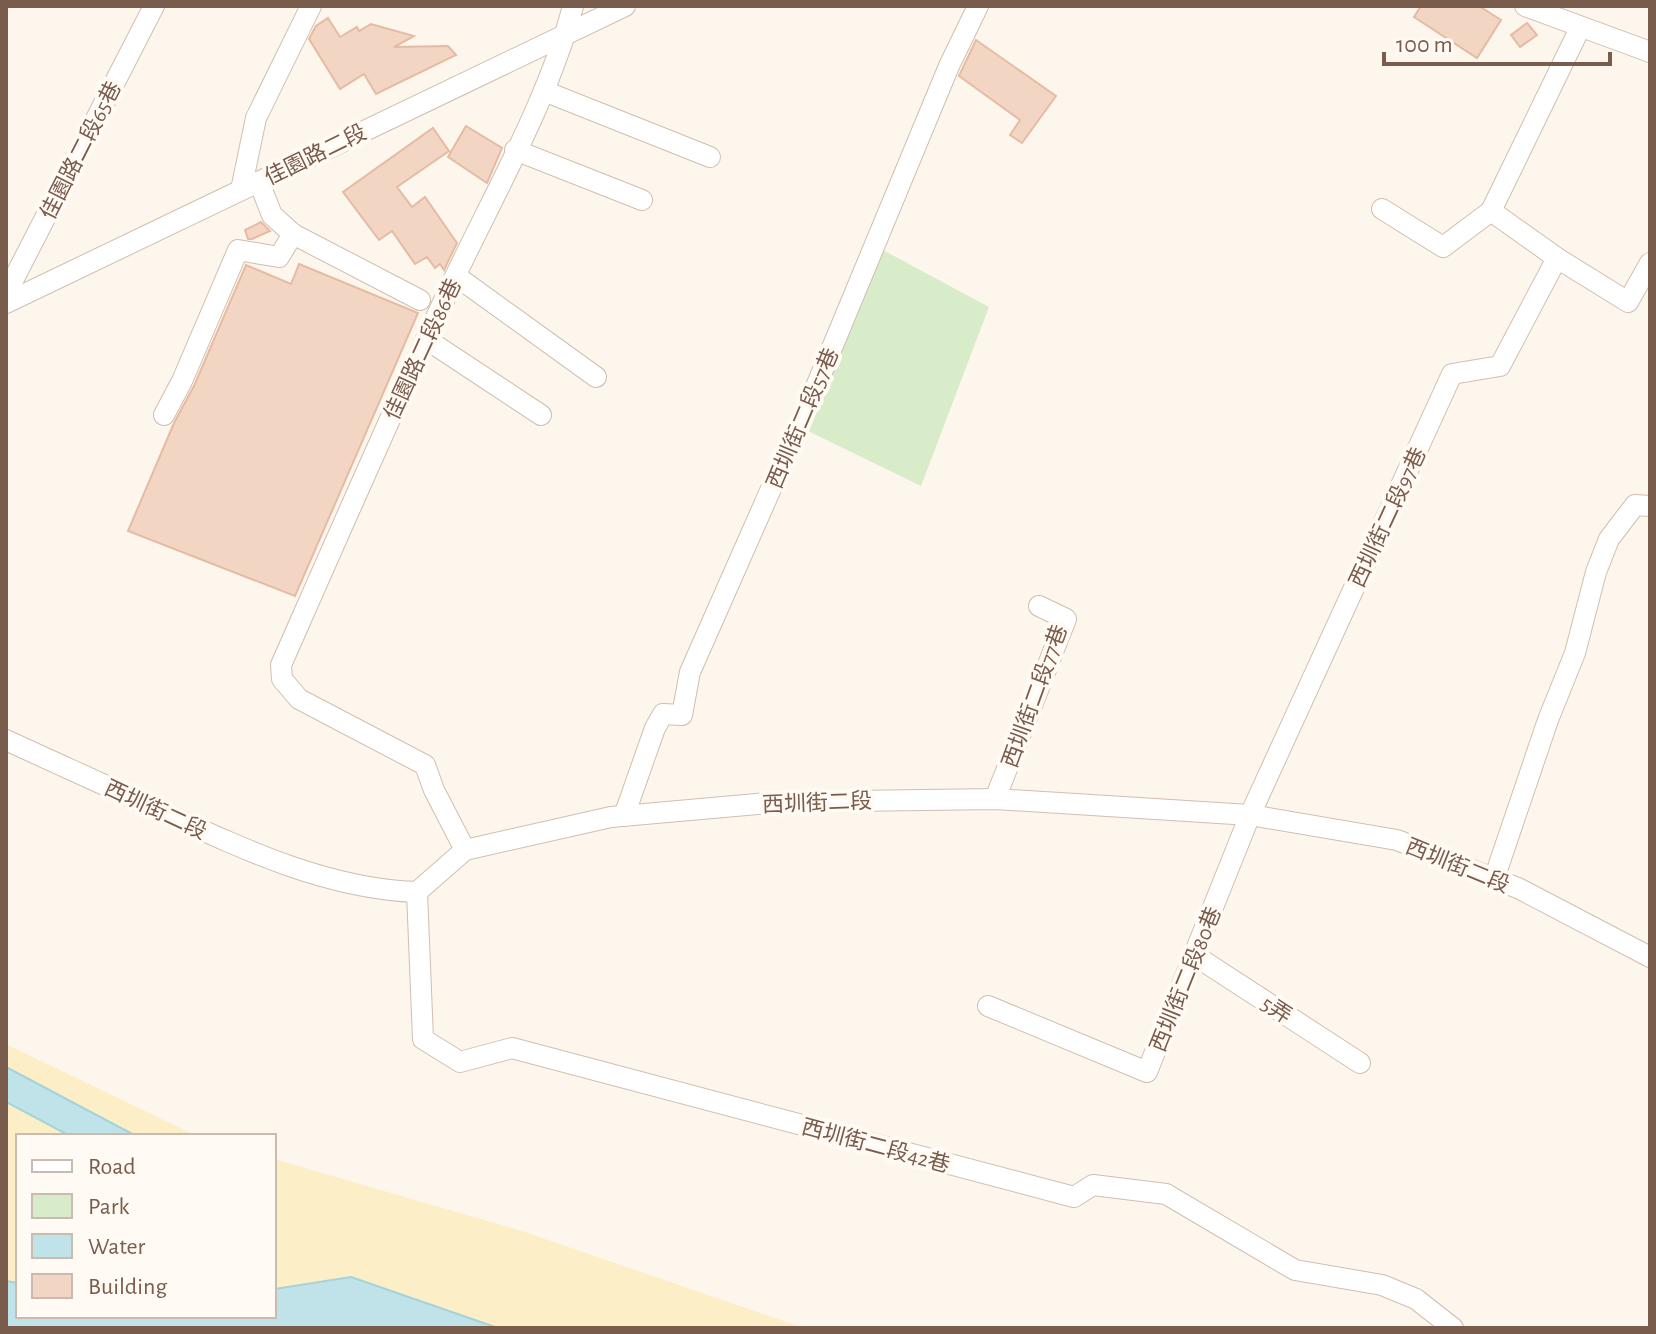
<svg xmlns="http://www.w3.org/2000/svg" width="1656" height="1334" font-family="'Alegreya Sans','Noto Sans TC',sans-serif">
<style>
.green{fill:#d8ecc9}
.sand{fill:#fcefc7}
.water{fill:#bfe3e8;stroke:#a5d3da;stroke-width:2}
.building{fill:#f3d5c3;stroke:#e6bba3;stroke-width:2}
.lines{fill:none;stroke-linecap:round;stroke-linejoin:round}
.minor-casing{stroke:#d1beb0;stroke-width:22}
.minor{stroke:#fff;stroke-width:20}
.labels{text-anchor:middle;stroke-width:8;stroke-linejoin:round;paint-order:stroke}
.street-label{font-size:22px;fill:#7a5c4d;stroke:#fffaf3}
</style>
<rect width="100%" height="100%" fill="#fdf6ec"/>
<!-- green -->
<path class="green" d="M 881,249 L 989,307 L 921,486 L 808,431 Z"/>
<!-- sand -->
<path class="sand" d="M 6,1044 L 197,1136 L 18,1136 L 18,1316 L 274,1316 L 274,1159 L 522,1231 L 804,1328 L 6,1328 Z"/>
<!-- water -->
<g class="water">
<path d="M 6,1067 L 136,1136 L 70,1136 L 6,1102 Z"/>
<path d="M 351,1277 L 498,1328 L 6,1328 L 6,1281 L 18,1283 L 18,1316 L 274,1316 L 274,1289 Z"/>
</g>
<!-- building -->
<g class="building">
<path d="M 1421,6 L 1479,6 L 1501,20 L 1477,58 L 1414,17 Z"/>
<path d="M 328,18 L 340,37 L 357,27 L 359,31 L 371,24 L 414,36 L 394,47 L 448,46 L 456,55 L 376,94 L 364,74 L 340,89 L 309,39 L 316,26 Z"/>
<path d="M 1527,23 L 1537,35 L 1520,47 L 1511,35 Z"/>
<path d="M 976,40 L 1056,96 L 1022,143 L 1010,135 L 1020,120 L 959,76 Z"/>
<path d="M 466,126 L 502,148 L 487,183 L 448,157 Z"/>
<path d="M 433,128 L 449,151 L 397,187 L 412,207 L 425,197 L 457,243 L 444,270 L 440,264 L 435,268 L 427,257 L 415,264 L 392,231 L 379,240 L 343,192 Z"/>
<path d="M 261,222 L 270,231 L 252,239 L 248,239 L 245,230 Z"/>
<path d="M 299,264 L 418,313 L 295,596 L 128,531 L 174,423 L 194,386 L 246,265 L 291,284 Z"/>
</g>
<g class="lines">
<defs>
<g id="minor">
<path d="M 1525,6 L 1650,52"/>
<path d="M 1580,28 L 1491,211 L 1557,258 L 1628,302 L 1650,263"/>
<path d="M 544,91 L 710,157"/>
<path d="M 515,150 L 642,200"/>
<path d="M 259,182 L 272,215 L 293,234 L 420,300"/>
<path d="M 241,190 L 256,118 L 311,6"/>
<path d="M 1382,209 L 1443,247 L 1491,211"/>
<path d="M 456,276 L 596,377"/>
<path d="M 6,294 L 154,6"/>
<path d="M 6,303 L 625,6"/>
<path d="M 426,339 L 541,415"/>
<path d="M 164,415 L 182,381 L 238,250 L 279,257 L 293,234"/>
<path d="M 6,740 C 60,765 114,789 167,814 C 247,851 329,889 417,892 L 465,850 L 611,817 L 779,802 L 995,799 L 1250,815 L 1397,840 L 1520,889 L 1650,957"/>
<path d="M 995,799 L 1066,619 L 1039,606"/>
<path d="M 624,816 L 655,728 L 663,714 L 682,715 L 690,672 L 812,396 L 949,66 L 978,6"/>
<path d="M 465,850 L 434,790 L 425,765 L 299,699 L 282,679 L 281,665 C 337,538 393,410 452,283 C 493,196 549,99 573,6"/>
<path d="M 1494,879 L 1548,720 L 1575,653 L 1596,572 L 1609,539 L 1635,505 L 1650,506"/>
<path d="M 417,892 L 423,1039 L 460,1062 L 512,1048 L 1074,1197 L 1093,1185 L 1166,1194 L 1295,1270 L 1382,1285 L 1416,1299 L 1453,1328"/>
<path d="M 1194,955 L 1360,1063"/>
<path d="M 988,1006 L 1147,1072 L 1250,815 L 1452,374 L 1500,366 L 1557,258"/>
</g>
</defs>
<!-- minor casing -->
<use href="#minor" class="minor-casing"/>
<!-- minor -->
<use href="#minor" class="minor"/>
</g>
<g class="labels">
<!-- street labels -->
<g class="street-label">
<text transform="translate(80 150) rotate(-63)" y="8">佳園路二段65巷</text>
<text transform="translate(315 154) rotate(-26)" y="8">佳園路二段</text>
<text transform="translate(422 349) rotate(-65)" y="8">佳園路二段86巷</text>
<text transform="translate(802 418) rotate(-67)" y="8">西圳街二段57巷</text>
<text transform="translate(1387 517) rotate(-65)" y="8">西圳街二段97巷</text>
<text transform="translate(1034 696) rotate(-70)" y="8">西圳街二段77巷</text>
<text transform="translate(817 802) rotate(-2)" y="8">西圳街二段</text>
<text transform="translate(156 809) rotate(25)" y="8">西圳街二段</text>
<text transform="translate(1458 865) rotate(22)" y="8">西圳街二段</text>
<text transform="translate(1185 979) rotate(-68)" y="8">西圳街二段80巷</text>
<text transform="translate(1277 1009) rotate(33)" y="8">5弄</text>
<text transform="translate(876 1145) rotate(15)" y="8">西圳街二段42巷</text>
</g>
</g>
<!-- border -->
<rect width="1656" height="1334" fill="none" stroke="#7a5c4d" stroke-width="16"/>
<!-- legend -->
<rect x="16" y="1134" width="260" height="184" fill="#fffaf3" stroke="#cabbb1" stroke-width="2"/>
<rect x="32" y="1160" width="40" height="12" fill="#ffffff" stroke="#cabbb1" stroke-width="2"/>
<text x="88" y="1174" font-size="24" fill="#7a5c4d">Road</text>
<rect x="32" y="1194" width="40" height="24" fill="#d8ecc9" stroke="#cabbb1" stroke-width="2"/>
<text x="88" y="1214" font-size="24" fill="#7a5c4d">Park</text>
<rect x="32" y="1234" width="40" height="24" fill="#bfe3e8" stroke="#cabbb1" stroke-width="2"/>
<text x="88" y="1254" font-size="24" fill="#7a5c4d">Water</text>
<rect x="32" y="1274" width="40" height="24" fill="#f3d5c3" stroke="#cabbb1" stroke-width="2"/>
<text x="88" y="1294" font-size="24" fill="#7a5c4d">Building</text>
<!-- scale -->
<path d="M1384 52v12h226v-12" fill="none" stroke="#7a5c4d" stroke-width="4"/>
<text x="1396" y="52" font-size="24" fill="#7a5c4d" stroke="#fffaf3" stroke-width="6" paint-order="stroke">100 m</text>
</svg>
